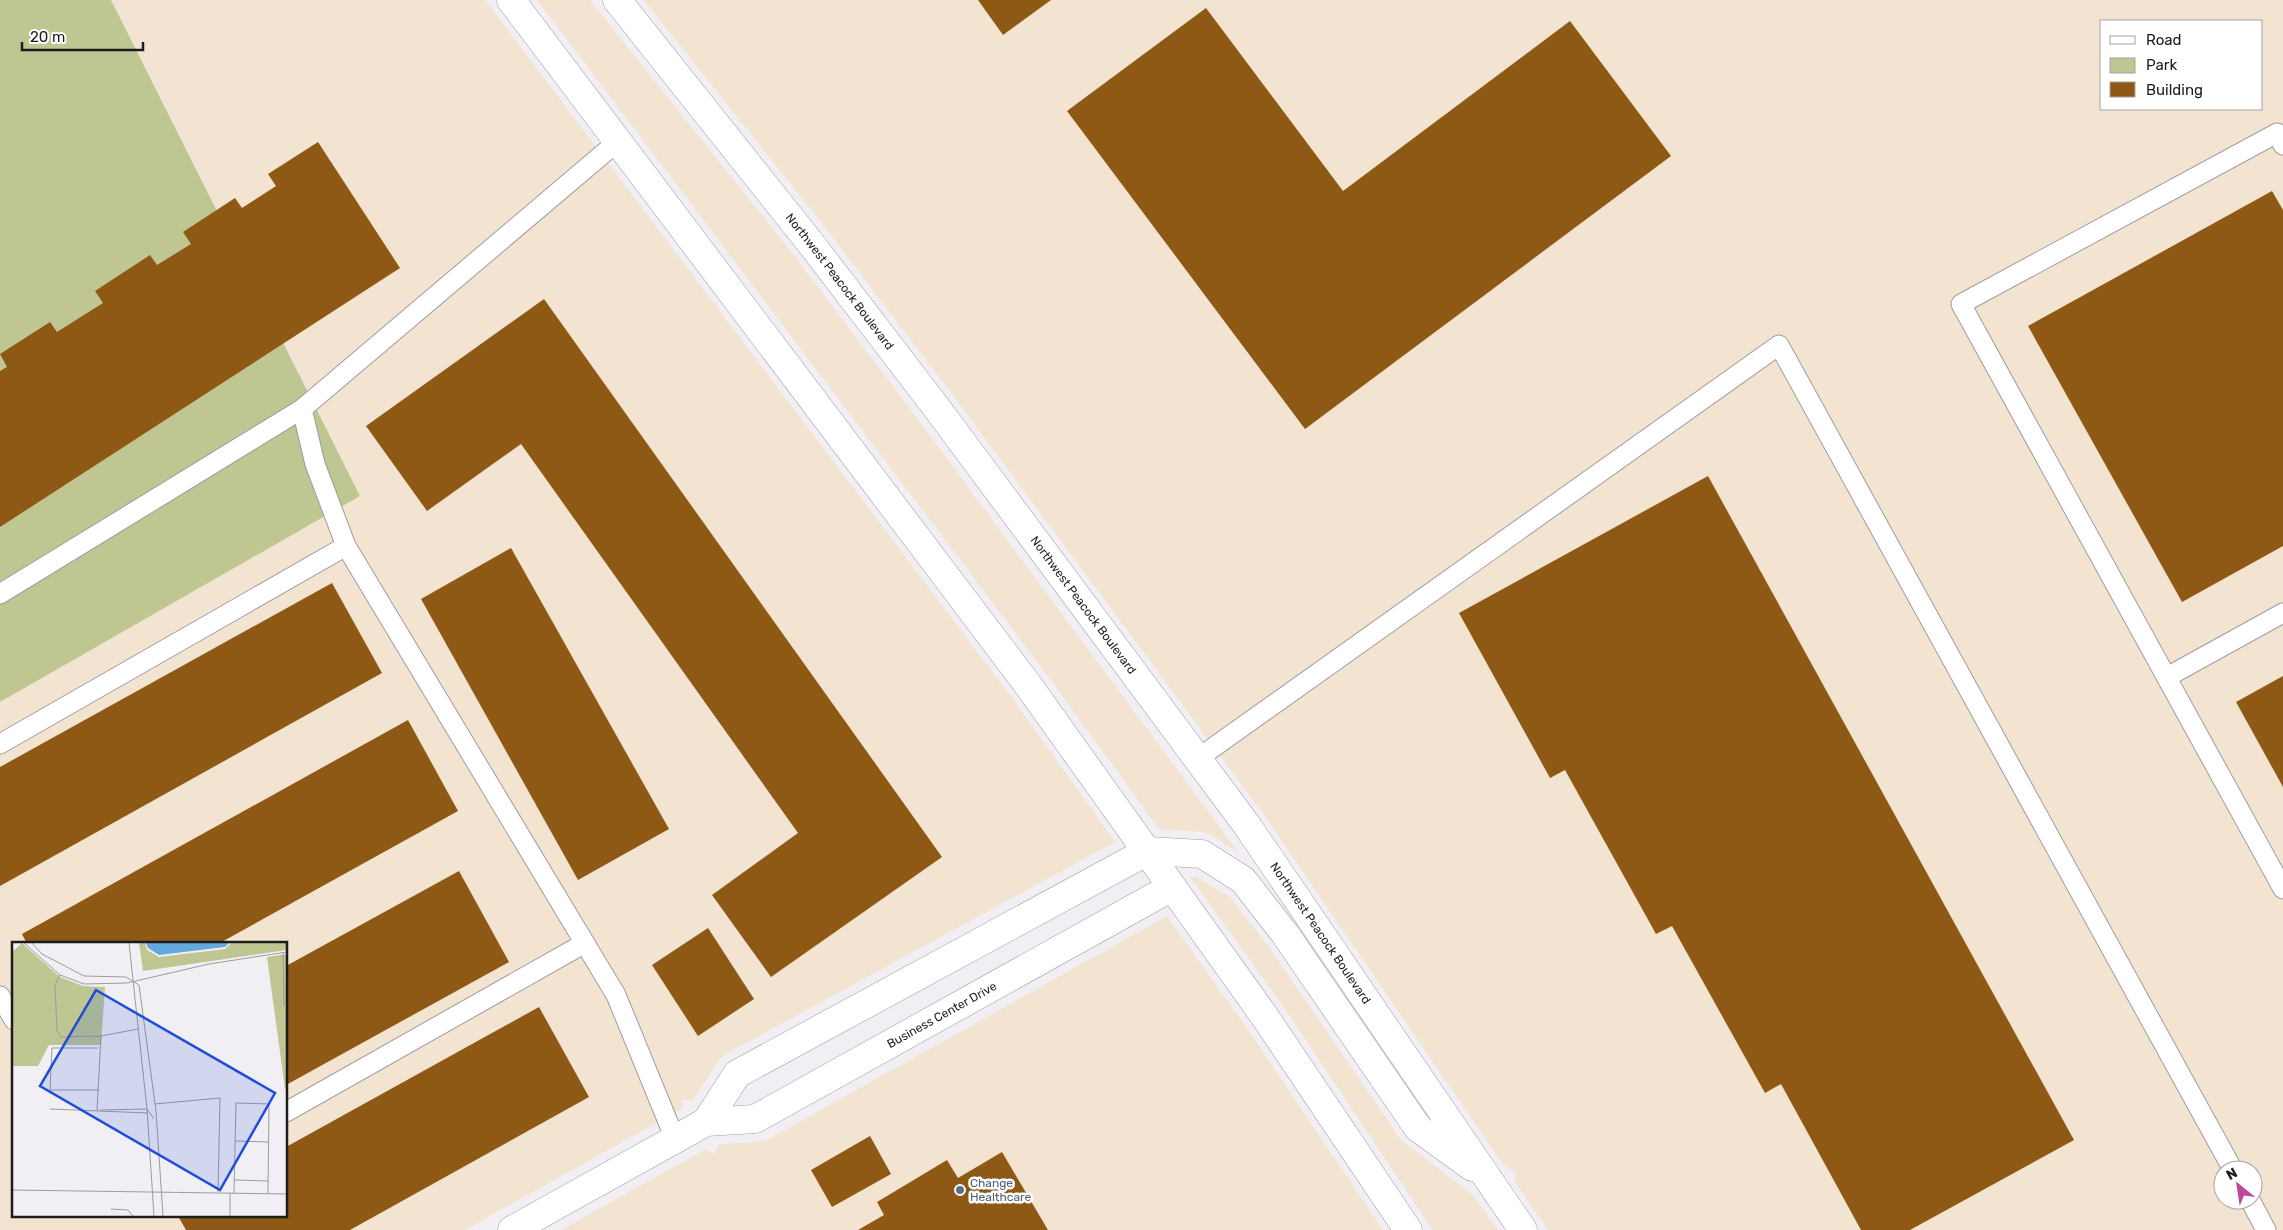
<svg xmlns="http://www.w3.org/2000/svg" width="2283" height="1230" font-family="Rubik,sans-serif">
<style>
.commercial{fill:#f3e3d1;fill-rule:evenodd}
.green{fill:#bfc691}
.building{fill:#8e5914}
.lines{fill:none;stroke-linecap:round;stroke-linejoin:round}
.lane-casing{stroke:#9f9da1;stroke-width:21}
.street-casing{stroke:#9f9da1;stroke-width:29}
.secondary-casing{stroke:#9f9da1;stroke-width:29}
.lane{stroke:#fff;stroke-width:19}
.street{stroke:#fff;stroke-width:28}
.secondary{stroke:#fff;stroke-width:28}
.service-dot{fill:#5c6f8a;stroke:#fff;stroke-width:2}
.labels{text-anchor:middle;stroke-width:5;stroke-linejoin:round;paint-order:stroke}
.street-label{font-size:12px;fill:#1d1c1d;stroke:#fff}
.service-label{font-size:12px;fill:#4e5e75;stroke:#fff;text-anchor:start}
.inset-road{fill:none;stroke:#9d9b9e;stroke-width:1}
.view{fill:#1d4ed8;fill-opacity:0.15;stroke:#1d4ed8;stroke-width:2.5}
.inset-edge{fill:none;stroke:#1d1c1d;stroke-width:2.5}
</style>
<rect width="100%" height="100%" fill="#f2eff4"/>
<!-- commercial -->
<g class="commercial">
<path d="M 111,0 L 485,0 L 1012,698 L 1115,842 L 726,1054 L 719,1060 L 693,1100 L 682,1100 L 683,1108 L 465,1230 L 0,1230 L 0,702 L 360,496 ZM 14,944 L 286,944 L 286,1216 L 14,1216 Z"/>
<path d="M 537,0 L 590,0 L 796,258 L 919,421 L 1239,853 L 1211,835 L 1201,832 L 1159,829 L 1045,672 Z"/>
<path d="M 644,0 L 2283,0 L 2283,1230 L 1548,1230 L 1514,1180 L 1517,1174 L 1502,1163 L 1262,812 L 952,394 L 828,231 ZM 2102,21 L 2262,21 L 2262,109 L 2102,109 ZM 2223,1170 L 2253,1170 L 2253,1200 L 2223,1200 Z"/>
<path d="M 1190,877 L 1196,877 L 1230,897 L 1269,947 L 1401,1140 L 1473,1195 L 1498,1230 L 1433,1230 L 1283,1006 Z"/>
<path d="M 1167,916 L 1248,1030 L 1383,1230 L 561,1230 L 706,1149 L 713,1154 L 719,1144 L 758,1142 L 767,1140 Z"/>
</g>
<!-- green -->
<path class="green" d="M 0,0 L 111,0 L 360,496 L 0,702 Z"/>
<!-- building -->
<g class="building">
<path d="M 978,0 L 1051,0 L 1003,35 Z"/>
<path d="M 1206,8 L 1343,191 L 1570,21 L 1671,156 L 1305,429 L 1067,111 Z"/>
<path d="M 318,142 L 400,268 L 0,527 L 0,371 L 7,367 L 0,354 L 50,322 L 57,332 L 103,303 L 95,291 L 150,255 L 157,265 L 191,244 L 183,232 L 235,198 L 242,208 L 276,186 L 268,174 Z"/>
<path d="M 2272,191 L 2283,210 L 2283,546 L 2182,602 L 2028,326 Z"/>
<path d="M 544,299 L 942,857 L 771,977 L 712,895 L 798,833 L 521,444 L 427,511 L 366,426 Z"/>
<path d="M 1708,476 L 2074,1140 L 1910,1230 L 1861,1230 L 1781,1084 L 1765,1093 L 1672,926 L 1656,934 L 1565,770 L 1550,778 L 1459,613 Z"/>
<path d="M 511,548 L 669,829 L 578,880 L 421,599 Z"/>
<path d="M 332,583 L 382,673 L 0,886 L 0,767 Z"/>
<path d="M 2283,676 L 2283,787 L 2236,702 Z"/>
<path d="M 408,720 L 458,811 L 218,944 L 27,944 L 22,934 Z"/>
<path d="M 459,871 L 509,962 L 286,1085 L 286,966 Z"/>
<path d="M 708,928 L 754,999 L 698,1036 L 652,965 Z"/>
<path d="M 539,1007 L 589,1097 L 350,1230 L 186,1230 L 178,1216 L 286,1216 L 286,1147 Z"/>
<path d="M 870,1136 L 891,1174 L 832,1207 L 811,1170 Z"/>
<path d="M 1002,1152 L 1048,1230 L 858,1230 L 884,1215 L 877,1202 L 947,1160 L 958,1178 Z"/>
</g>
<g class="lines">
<defs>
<g id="lane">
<path d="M 617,142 L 302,409 L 315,464 L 346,546 L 616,995 L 675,1139"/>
<path d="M 2283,145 L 2277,133 L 1961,304 L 2283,889"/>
<path d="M 0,594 L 302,409"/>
<path d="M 2167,677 L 2283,613"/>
<path d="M 0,744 L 346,546"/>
<path d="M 1197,759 L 1779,345 L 2233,1170"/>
<path d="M 0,996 L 14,1020"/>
<path d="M 286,1112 L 585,943"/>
<path d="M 2250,1200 L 2266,1230"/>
</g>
<g id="street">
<path d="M 706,1122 L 737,1074 L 1148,851"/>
<path id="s1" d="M 512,1230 L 706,1122 L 755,1119 L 1172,887"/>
</g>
<g id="secondary">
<path d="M 511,0 L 1028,685 L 1265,1017 L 1408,1230"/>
<path id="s2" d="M 617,0 L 812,245 L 936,407 L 1246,824 L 1523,1230"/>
<path d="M 1148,851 L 1202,854 L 1243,880 L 1285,934 L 1418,1128 L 1472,1167"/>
</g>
</defs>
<!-- lane casing -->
<use href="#lane" class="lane-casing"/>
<!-- street casing -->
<use href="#street" class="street-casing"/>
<!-- secondary casing -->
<use href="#secondary" class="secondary-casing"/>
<!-- lane -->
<use href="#lane" class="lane"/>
<!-- street -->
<use href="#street" class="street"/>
<!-- secondary -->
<use href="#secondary" class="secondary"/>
</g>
<!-- markers -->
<circle class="service-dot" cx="960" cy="1190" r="5"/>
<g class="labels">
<!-- street labels -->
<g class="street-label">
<text dy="4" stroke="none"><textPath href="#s2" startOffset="359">Northwest Peacock Boulevard</textPath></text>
<text dy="4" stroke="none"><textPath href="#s2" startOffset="764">Northwest Peacock Boulevard</textPath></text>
<text dy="4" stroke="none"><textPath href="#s2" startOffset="1169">Northwest Peacock Boulevard</textPath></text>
<text dy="4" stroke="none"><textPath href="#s1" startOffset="485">Business Center Drive</textPath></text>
</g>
<!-- service labels -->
<g class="service-label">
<text x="970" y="1187">Change<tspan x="970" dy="14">Healthcare</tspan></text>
</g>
</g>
<!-- overview -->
<g transform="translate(12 942)">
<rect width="275" height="275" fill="#f2eff4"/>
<path d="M 10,1 L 48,35 L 71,44 L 93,45 L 89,103 L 37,103 L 26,124 L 0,124 L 0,10 ZM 127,1 L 133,1 L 135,8 L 147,15 L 213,7 L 219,1 L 275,1 L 275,8 L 131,29 ZM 275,12 L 275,147 L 273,147 L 255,15 Z" fill="#bfc691"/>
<path d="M 134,1 L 217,1 L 213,5 L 147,13 L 136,6 Z" fill="#63a9de"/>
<path class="inset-road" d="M 12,1 L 48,33 L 72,42 L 115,41 L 197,22 L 275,10M 20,1 L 30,12 L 72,34 L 114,35 L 127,43 L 144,169 L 151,274M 117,1 L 135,167 L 142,274M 271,10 L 272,64M 48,33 L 43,43 L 45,89 L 49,95 L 89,94M 86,106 L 40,106 L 38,148 L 87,148M 143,162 L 208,156 L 206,250M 38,167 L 136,171M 85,168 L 89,94 L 126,87M 88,168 L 135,167 L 142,177M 223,199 L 256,200M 223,238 L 256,239M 0,248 L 275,252M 222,251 L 224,161 L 257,162 L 256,251M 99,267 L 116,268 L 121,274M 218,274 L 218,251"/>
<path class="view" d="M 84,48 L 263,151 L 208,248 L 28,144 Z"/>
<rect width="275" height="275" class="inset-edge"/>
</g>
<!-- legend -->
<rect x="2100" y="20" width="162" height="90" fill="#ffffff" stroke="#a5a4a5"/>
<rect x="2110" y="36" width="25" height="8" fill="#ffffff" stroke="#a5a4a5"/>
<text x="2146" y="45" font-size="15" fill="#1d1c1d">Road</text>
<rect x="2110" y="58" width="25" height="15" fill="#bfc691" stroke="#a5a4a5"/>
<text x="2146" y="70" font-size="15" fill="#1d1c1d">Park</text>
<rect x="2110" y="82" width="25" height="15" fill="#8e5914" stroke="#a5a4a5"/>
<text x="2146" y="95" font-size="15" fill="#1d1c1d">Building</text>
<!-- north arrow -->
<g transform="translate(2238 1185) rotate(330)"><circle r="24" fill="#ffffff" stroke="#a5a4a5"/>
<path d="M0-4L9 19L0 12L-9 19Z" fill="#bf479c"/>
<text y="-8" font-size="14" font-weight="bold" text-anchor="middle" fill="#1d1c1d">N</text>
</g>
<!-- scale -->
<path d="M22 42v8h121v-8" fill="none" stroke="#1d1c1d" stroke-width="2.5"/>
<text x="30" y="42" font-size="15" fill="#1d1c1d" stroke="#ffffff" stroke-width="4" paint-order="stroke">20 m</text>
</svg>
